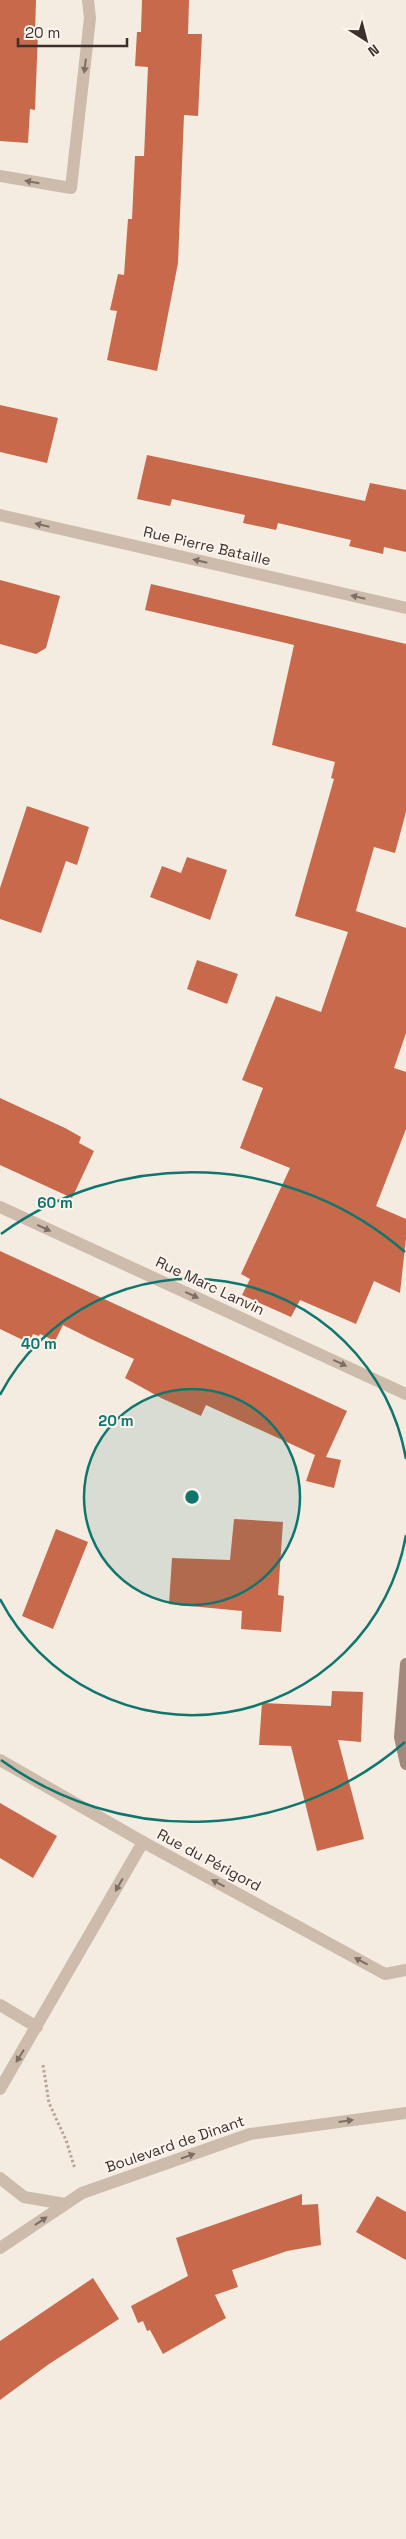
<svg xmlns="http://www.w3.org/2000/svg" width="406" height="2539" font-family="'Space Grotesk',sans-serif">
<style>
.building{fill:#c8694b}
.lines{fill:none;stroke-linecap:round;stroke-linejoin:round}
.path{stroke:#b9a596;stroke-width:3;stroke-dasharray:2.5 2.5;stroke-linecap:butt}
.street{stroke:#cdbbac;stroke-width:12}
.secondary{stroke:#a18a7d;stroke-width:12}
.oneway{fill:#7d6f65}
.ring{fill:none;stroke:#0f766e;stroke-width:2.5}
.labels{text-anchor:middle;stroke-width:4;stroke-linejoin:round;paint-order:stroke}
.street-label{font-size:15px;fill:#3b302b;stroke:#fbf5ee}
.centre{fill:#0f766e;stroke:#fbf5ee;stroke-width:2.5}
.ring-label{font-size:15px;text-anchor:middle;font-weight:bold;fill:#0f766e;stroke:#fbf5ee;stroke-width:4;stroke-linejoin:round;paint-order:stroke}
</style>
<rect width="100%" height="100%" fill="#f4ebe1"/>
<!-- building -->
<g class="building">
<path d="M 0,0 L 36,0 L 35,32 L 38,32 L 35,110 L 30,109 L 28,143 L 0,141 Z"/>
<path d="M 142,0 L 189,0 L 188,34 L 202,34 L 198,116 L 184,115 L 178,263 L 157,371 L 107,360 L 117,311 L 110,310 L 118,274 L 124,275 L 128,219 L 132,219 L 135,156 L 144,156 L 148,67 L 135,66 L 137,32 L 141,32 Z"/>
<path d="M 0,405 L 58,418 L 47,463 L 0,452 Z"/>
<path d="M 147,455 L 365,501 L 370,483 L 406,490 L 406,552 L 384,547 L 383,554 L 349,546 L 351,540 L 278,523 L 276,530 L 243,523 L 245,515 L 172,499 L 170,506 L 137,499 Z"/>
<path d="M 0,580 L 60,596 L 46,648 L 36,654 L 0,644 Z"/>
<path d="M 151,584 L 406,644 L 406,812 L 395,853 L 374,847 L 355,914 L 356,911 L 406,928 L 406,1033 L 394,1068 L 406,1072 L 406,1129 L 376,1206 L 406,1219 L 406,1238 L 400,1293 L 374,1281 L 356,1324 L 300,1300 L 291,1317 L 242,1295 L 250,1279 L 241,1274 L 290,1168 L 240,1148 L 263,1088 L 242,1080 L 276,996 L 321,1012 L 348,932 L 295,916 L 334,779 L 331,778 L 335,762 L 272,745 L 294,645 L 145,610 Z"/>
<path d="M 27,806 L 89,827 L 77,865 L 66,861 L 41,933 L 0,919 L 0,888 Z"/>
<path d="M 187,857 L 227,870 L 210,920 L 150,897 L 162,866 L 181,873 Z"/>
<path d="M 197,960 L 238,974 L 227,1004 L 187,989 Z"/>
<path d="M 0,1098 L 65,1128 L 81,1137 L 79,1143 L 94,1151 L 72,1198 L 0,1165 Z"/>
<path d="M 0,1251 L 347,1411 L 326,1457 L 341,1460 L 334,1488 L 306,1481 L 315,1455 L 206,1405 L 201,1416 L 161,1398 L 125,1378 L 134,1359 L 89,1338 L 63,1325 L 55,1341 L 40,1334 L 39,1336 L 33,1334 L 29,1343 L 0,1329 Z"/>
<path d="M 234,1519 L 283,1522 L 278,1595 L 284,1596 L 281,1632 L 241,1629 L 242,1611 L 169,1604 L 172,1558 L 230,1560 Z"/>
<path d="M 56,1529 L 88,1542 L 53,1629 L 22,1616 Z"/>
<path d="M 332,1691 L 363,1692 L 361,1742 L 338,1740 L 364,1839 L 317,1851 L 291,1746 L 259,1745 L 262,1703 L 331,1706 Z"/>
<path d="M 0,1803 L 57,1836 L 33,1878 L 0,1858 Z"/>
<path d="M 302,2194 L 302,2205 L 318,2204 L 321,2245 L 287,2251 L 232,2270 L 238,2287 L 215,2295 L 226,2318 L 163,2354 L 150,2330 L 147,2331 L 143,2321 L 138,2323 L 131,2306 L 188,2276 L 176,2238 Z"/>
<path d="M 377,2196 L 406,2212 L 406,2260 L 356,2232 Z"/>
<path d="M 93,2278 L 119,2319 L 49,2364 L 0,2400 L 0,2341 Z"/>
</g>
<g class="lines">
<!-- path -->
<path class="path" d="M 43,2065 L 49,2103 L 66,2140 L 75,2169"/>
<!-- street -->
<g class="street">
<path d="M 0,176 L 71,188 L 90,18 L 88,0"/>
<path d="M 0,515 L 406,608"/>
<path d="M 0,1207 L 406,1394"/>
<path d="M 0,1760 L 143,1842 L 385,1974 L 406,1970"/>
<path d="M 0,2005 L 37,2027"/>
<path d="M 0,2089 L 143,1842"/>
<path d="M 0,2178 L 24,2197 L 65,2204"/>
<path d="M 0,2248 L 82,2193 L 250,2134 L 406,2113"/>
</g>
<!-- secondary -->
<path class="secondary" d="M 406,1664 L 400,1737 L 406,1764"/>
</g>
<!-- one-way arrows -->
<defs><path id="oneway-solid" d="M-6-.8H1V-3.2L6.5 0L1 3.2V.8H-6Z" transform="scale(1.25)"/></defs>
<g class="oneway">
<use href="#oneway-solid" transform="translate(85 66) rotate(97)"/>
<use href="#oneway-solid" transform="translate(32 182) rotate(-170)"/>
<use href="#oneway-solid" transform="translate(42 525) rotate(-167)"/>
<use href="#oneway-solid" transform="translate(200 561) rotate(-167)"/>
<use href="#oneway-solid" transform="translate(358 597) rotate(-167)"/>
<use href="#oneway-solid" transform="translate(44 1228) rotate(25)"/>
<use href="#oneway-solid" transform="translate(192 1295) rotate(25)"/>
<use href="#oneway-solid" transform="translate(340 1363) rotate(25)"/>
<use href="#oneway-solid" transform="translate(218 1883) rotate(-152)"/>
<use href="#oneway-solid" transform="translate(119 1885) rotate(120)"/>
<use href="#oneway-solid" transform="translate(361 1961) rotate(-152)"/>
<use href="#oneway-solid" transform="translate(20 2056) rotate(122)"/>
<use href="#oneway-solid" transform="translate(346 2121) rotate(-8)"/>
<use href="#oneway-solid" transform="translate(188 2156) rotate(-19)"/>
<use href="#oneway-solid" transform="translate(41 2221) rotate(-34)"/>
</g>
<!-- distance rings -->
<circle cx="192" cy="1497" r="108" fill="#0f766e" fill-opacity=".12"/>
<g class="ring">
<circle cx="192" cy="1497" r="108"/>
<path d="M406 1535A217 217 0 0 1 0 1599M0 1395A217 217 0 0 1 406 1459"/>
<path d="M405 1742A325 325 0 0 1 1 1760M1 1234A325 325 0 0 1 405 1252"/>
</g>
<g class="labels">
<!-- street labels -->
<g class="street-label">
<text transform="translate(207 546) rotate(13)" y="5">Rue Pierre Bataille</text>
<text transform="translate(210 1286) rotate(25)" y="5">Rue Marc Lanvin</text>
<text transform="translate(209 1860) rotate(28)" y="5">Rue du Périgord</text>
<text transform="translate(175 2144) rotate(-19)" y="5">Boulevard de Dinant</text>
</g>
</g>
<circle cx="192" cy="1497" r="8" class="centre"/>
<g class="ring-label">
<text x="55" y="1208">60 m</text>
<text x="39" y="1349">40 m</text>
<text x="116" y="1426">20 m</text>
</g>
<!-- north arrow -->
<g transform="translate(366 40) rotate(144)" stroke="#fbf5ee" stroke-width="4" paint-order="stroke">
<path d="M0-4L9 19L0 12L-9 19Z" fill="#3b302b"/>
<text y="-8" font-size="14" font-weight="bold" text-anchor="middle" fill="#3b302b">N</text>
</g>
<!-- scale -->
<path d="M18 38v8h109v-8" fill="none" stroke="#3b302b" stroke-width="2.5"/>
<text x="25" y="38" font-size="15" fill="#3b302b" stroke="#fbf5ee" stroke-width="4" paint-order="stroke">20 m</text>
</svg>
